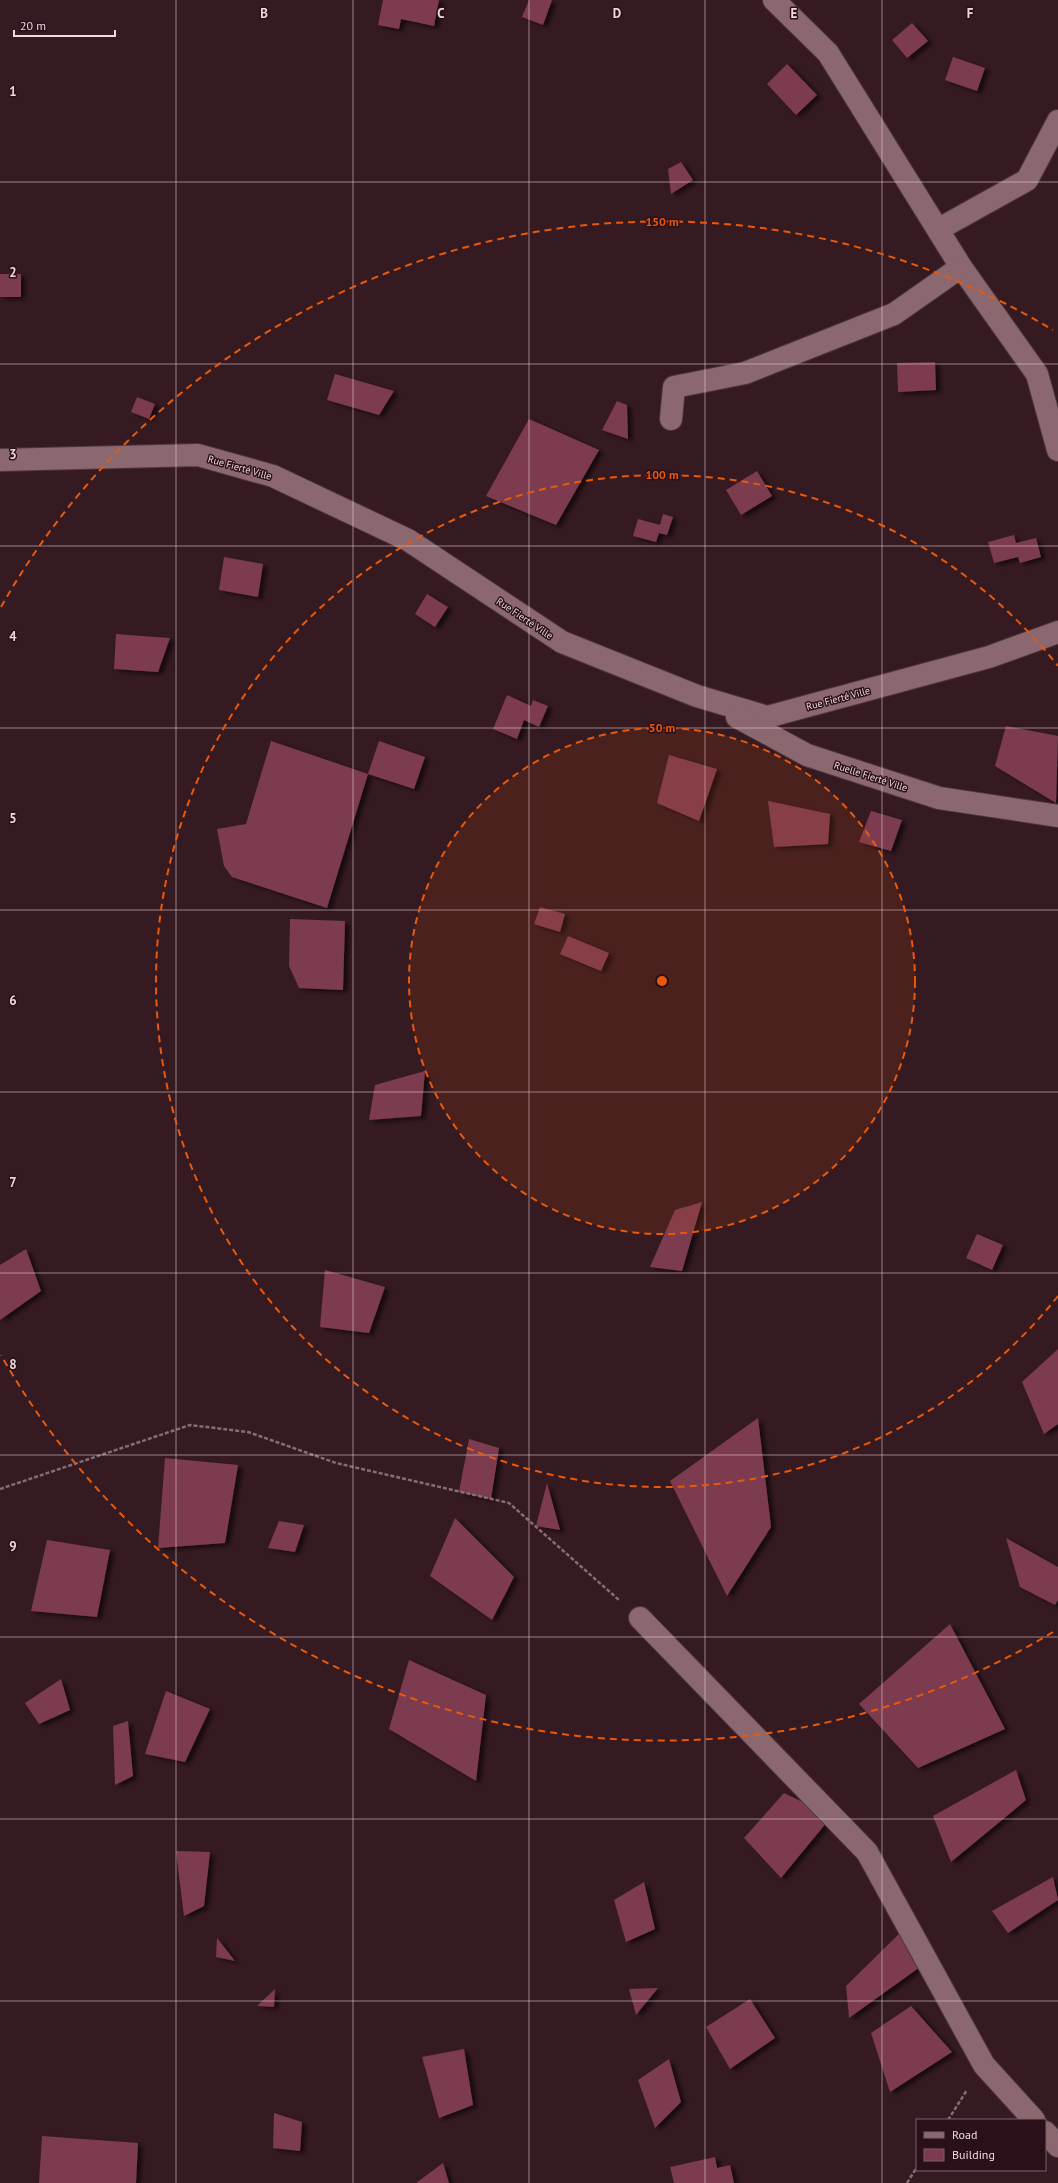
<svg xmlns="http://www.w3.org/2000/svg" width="1058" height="2183" font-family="'PT Sans',sans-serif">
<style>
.building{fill:#7c3a4f;filter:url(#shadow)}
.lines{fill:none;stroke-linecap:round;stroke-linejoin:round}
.street-casing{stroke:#4e373e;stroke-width:24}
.path{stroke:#866d74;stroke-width:2.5;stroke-dasharray:4 2;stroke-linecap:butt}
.street{stroke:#8b6770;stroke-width:22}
.grid{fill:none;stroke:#edd9de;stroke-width:1;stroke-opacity:0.55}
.ring{fill:none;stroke:#e8590c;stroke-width:2;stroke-dasharray:7 5}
.labels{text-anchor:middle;stroke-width:3;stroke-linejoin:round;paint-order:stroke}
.street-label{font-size:10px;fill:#edd9de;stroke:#2c1019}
.grid-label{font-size:13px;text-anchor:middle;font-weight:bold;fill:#edd9de;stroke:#2c1019;stroke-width:3;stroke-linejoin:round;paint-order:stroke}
.centre{fill:#e8590c;stroke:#2c1019;stroke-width:2}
.ring-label{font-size:12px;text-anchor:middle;font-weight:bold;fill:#e8590c;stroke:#2c1019;stroke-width:3;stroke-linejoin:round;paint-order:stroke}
</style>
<defs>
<filter id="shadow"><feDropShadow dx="4.5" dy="2.5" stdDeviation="2" flood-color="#0009"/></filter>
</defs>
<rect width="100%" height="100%" fill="#361a22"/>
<!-- building -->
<g class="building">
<path d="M 383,0 L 439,0 L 434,26 L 401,19 L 399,29 L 378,25 Z"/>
<path d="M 529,0 L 552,0 L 543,25 L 522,17 Z"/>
<path d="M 912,23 L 928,41 L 907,58 L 892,40 Z"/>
<path d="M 953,57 L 985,68 L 977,91 L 945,80 Z"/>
<path d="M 787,64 L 817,95 L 796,115 L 767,84 Z"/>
<path d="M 681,162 L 693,180 L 671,194 L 668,169 Z"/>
<rect x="0" y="274" width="21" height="23"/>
<path d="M 935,362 L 936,390 L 898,392 L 897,363 Z"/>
<path d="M 335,374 L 394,391 L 379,415 L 327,400 Z"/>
<path d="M 137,397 L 155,404 L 149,419 L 131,412 Z"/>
<path d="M 617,401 L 627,405 L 628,439 L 602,430 Z"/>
<path d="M 529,419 L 599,450 L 556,525 L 486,496 Z"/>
<path d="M 757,471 L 772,496 L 741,515 L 726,490 Z"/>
<path d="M 663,514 L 673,517 L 667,535 L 659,533 L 656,542 L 633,536 L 638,519 L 660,525 Z"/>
<path d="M 1014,535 L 1016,543 L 1036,538 L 1041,557 L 1020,563 L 1018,557 L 994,563 L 988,542 Z"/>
<path d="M 224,557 L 263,564 L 258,597 L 219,590 Z"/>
<path d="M 427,594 L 448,607 L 435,627 L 415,614 Z"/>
<path d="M 116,634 L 170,638 L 158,672 L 114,669 Z"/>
<path d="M 507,695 L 531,706 L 533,700 L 548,706 L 539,727 L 524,720 L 517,739 L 493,729 Z"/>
<path d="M 1006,726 L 1058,736 L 1056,803 L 995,766 Z"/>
<path d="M 271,741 L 368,774 L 327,908 L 232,877 L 224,866 L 217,829 L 246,824 Z"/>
<path d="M 379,741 L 425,757 L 414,789 L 368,774 Z"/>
<path d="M 669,755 L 717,769 L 699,821 L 657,803 Z"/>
<path d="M 768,801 L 830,814 L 828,844 L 774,847 Z"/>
<path d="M 871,811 L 902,820 L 891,851 L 859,842 Z"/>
<path d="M 540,907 L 565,914 L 560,932 L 534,924 Z"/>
<path d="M 290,919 L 345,921 L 343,990 L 299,988 L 289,966 Z"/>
<path d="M 568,936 L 609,953 L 601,971 L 560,954 Z"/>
<path d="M 425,1071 L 421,1116 L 369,1120 L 375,1085 Z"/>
<path d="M 702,1202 L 682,1271 L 650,1267 L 675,1210 Z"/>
<path d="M 977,1234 L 1003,1245 L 992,1270 L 966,1258 Z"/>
<path d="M 26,1249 L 41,1291 L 0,1320 L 0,1265 Z"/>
<path d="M 325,1270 L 385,1287 L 369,1333 L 320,1327 Z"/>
<path d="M 1058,1349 L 1058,1424 L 1044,1434 L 1022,1382 Z"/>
<path d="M 758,1418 L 771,1527 L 727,1596 L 670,1481 Z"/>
<path d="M 469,1439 L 499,1448 L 491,1499 L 459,1492 Z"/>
<path d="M 165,1458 L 238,1465 L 225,1543 L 158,1548 Z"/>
<path d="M 547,1483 L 560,1530 L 536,1526 Z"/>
<path d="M 455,1518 L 514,1577 L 492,1620 L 430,1576 Z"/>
<path d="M 279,1521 L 304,1525 L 295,1552 L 268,1548 Z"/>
<path d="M 1006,1538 L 1058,1567 L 1058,1600 L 1055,1605 L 1020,1587 Z"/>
<path d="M 47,1540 L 110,1550 L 97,1617 L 31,1611 Z"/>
<path d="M 950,1624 L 1005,1729 L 918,1768 L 859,1704 Z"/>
<path d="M 409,1660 L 486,1695 L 476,1781 L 389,1729 Z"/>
<path d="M 61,1679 L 70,1710 L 39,1724 L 25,1703 Z"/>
<path d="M 166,1691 L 210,1709 L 185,1762 L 145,1754 Z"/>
<path d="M 128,1721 L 133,1776 L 115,1785 L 113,1726 Z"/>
<path d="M 1016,1770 L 1026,1800 L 951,1862 L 933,1816 Z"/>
<path d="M 784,1793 L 832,1816 L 781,1878 L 744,1838 Z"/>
<path d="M 176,1851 L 210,1852 L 204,1906 L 184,1916 Z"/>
<path d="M 1053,1877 L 1058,1900 L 1008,1933 L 992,1911 Z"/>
<path d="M 644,1882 L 655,1929 L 626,1942 L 614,1900 Z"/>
<path d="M 907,1926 L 927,1962 L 849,2018 L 846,1986 Z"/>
<path d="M 217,1938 L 235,1961 L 216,1957 Z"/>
<path d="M 658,1988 L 636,2015 L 629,1989 Z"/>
<path d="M 275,1989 L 274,2007 L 257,2006 Z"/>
<path d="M 750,1999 L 775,2038 L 730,2069 L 706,2027 Z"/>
<path d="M 911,2006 L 952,2052 L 890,2092 L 871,2033 Z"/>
<path d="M 464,2049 L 473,2105 L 439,2118 L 422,2057 Z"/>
<path d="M 669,2059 L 681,2102 L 655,2128 L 638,2080 Z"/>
<path d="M 274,2113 L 302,2122 L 300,2151 L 273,2148 Z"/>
<path d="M 42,2136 L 138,2143 L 136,2183 L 39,2183 Z"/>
<path d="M 715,2157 L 717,2168 L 730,2165 L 734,2183 L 674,2183 L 670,2167 Z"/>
<path d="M 443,2163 L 449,2183 L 416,2183 Z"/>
</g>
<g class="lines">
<defs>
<g id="street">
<path d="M 774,0 L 828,53 L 961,267 L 1037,374 L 1058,450"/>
<path d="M 939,229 L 1027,180 L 1058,121"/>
<path d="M 671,419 L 674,387 L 745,373 L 894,314 L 961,267"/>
<path d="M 0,460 L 198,455 L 273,476 L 408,540 L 562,642 L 697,696 L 767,717 L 989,657 L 1058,632"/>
<path d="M 737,717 L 807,755 L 939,798 L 1058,816"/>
<path d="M 640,1618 L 867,1852 L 984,2065 L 1034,2120"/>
<path d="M 1045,2132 L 1058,2146"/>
</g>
</defs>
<!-- street casing -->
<use href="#street" class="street-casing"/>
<!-- path -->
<g class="path">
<path d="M 0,1489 L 190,1425 L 248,1432 L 336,1463 L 509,1503 L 619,1600"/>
<path d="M 948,2120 L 967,2090"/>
<path d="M 907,2183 L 917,2167"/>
</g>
<!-- street -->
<use href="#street" class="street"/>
</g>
<!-- grid -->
<path class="grid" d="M 176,0 L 176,2183M 353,0 L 353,2183M 529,0 L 529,2183M 705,0 L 705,2183M 882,0 L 882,2183M 0,182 L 1058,182M 0,364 L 1058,364M 0,546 L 1058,546M 0,728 L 1058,728M 0,910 L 1058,910M 0,1092 L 1058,1092M 0,1273 L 1058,1273M 0,1455 L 1058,1455M 0,1637 L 1058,1637M 0,1819 L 1058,1819M 0,2001 L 1058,2001"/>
<!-- distance rings -->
<circle cx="662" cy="981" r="253" fill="#e8590c" fill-opacity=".12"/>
<g class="ring">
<circle cx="662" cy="981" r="253"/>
<path d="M1058 1296A506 506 0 1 1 1058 666"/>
<path d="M1053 1632A759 759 0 0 1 1 1355M1 607A759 759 0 0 1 1053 330"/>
</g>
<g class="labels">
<!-- street labels -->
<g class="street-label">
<text transform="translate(240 467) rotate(16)" y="4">Rue Fierté Ville</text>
<text transform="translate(525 618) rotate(34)" y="4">Rue Fierté Ville</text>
<text transform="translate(838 698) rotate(-15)" y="4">Rue Fierté Ville</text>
<text transform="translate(871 776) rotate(18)" y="4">Ruelle Fierté Ville</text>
</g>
</g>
<g class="grid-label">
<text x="264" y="18">B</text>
<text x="441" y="18">C</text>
<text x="617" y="18">D</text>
<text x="794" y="18">E</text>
<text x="970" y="18">F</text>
<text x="13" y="96">1</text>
<text x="13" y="277">2</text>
<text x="13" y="459">3</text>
<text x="13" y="641">4</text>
<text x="13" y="823">5</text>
<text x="13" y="1005">6</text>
<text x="13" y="1187">7</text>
<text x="13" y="1369">8</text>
<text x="13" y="1551">9</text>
</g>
<circle cx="662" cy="981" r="6" class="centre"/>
<g class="ring-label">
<text x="662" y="226">150 m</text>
<text x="662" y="479">100 m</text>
<text x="662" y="732">50 m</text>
</g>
<!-- legend -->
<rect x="916" y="2119" width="130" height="52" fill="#2c1019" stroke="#796068"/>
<rect x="924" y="2132" width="20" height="6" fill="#8b6770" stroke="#796068"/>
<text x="952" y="2139" font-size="12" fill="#edd9de">Road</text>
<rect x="924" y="2149" width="20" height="12" fill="#7c3a4f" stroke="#796068"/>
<text x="952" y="2159" font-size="12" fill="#edd9de">Building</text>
<!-- scale -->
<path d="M14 30v6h101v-6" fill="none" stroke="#edd9de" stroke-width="2"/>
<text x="20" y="30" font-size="12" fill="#edd9de" stroke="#2c1019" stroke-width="3" paint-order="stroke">20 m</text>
</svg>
